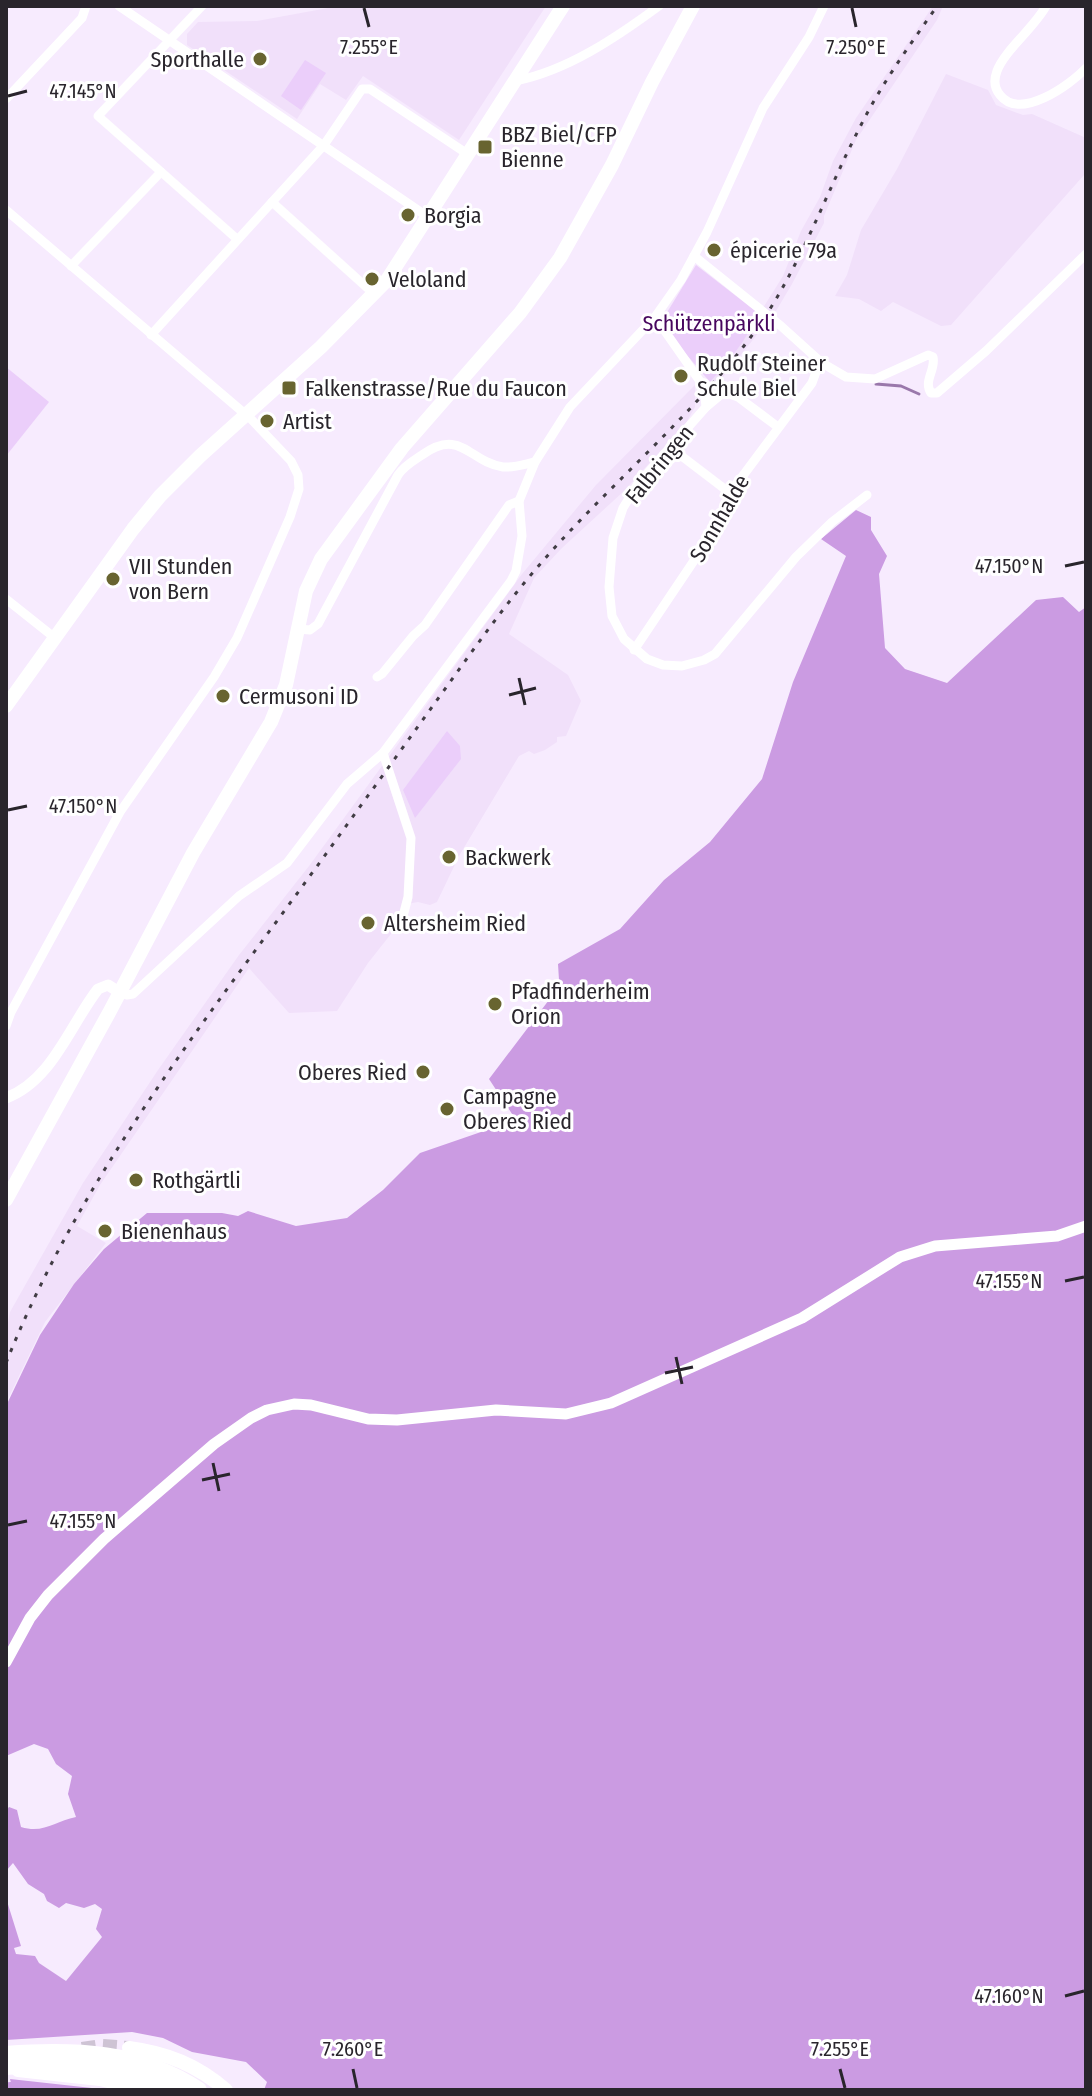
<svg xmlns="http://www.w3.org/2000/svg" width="1092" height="2096" font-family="'Fira Sans Condensed',sans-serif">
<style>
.built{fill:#f1e0fa}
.green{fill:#ebcefa}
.forest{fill:#cb9be2}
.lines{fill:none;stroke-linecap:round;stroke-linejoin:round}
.stream{stroke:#9a78ab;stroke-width:3}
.river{stroke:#ca9be2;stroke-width:16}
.primary-tunnel{stroke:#cec3d4;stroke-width:14;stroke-dasharray:14 7;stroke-linecap:butt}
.minor{stroke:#fff;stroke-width:9}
.tertiary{stroke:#fff;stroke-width:11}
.primary{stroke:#fff;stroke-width:14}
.motorway{stroke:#fff;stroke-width:16}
.rail{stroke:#413c44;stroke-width:3;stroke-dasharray:4 8;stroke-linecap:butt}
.ticks{fill:none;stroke:#29252c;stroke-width:3}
.poi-dot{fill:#686430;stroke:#fff;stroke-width:3}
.labels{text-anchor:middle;stroke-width:6;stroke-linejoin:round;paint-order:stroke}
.poi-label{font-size:22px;fill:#29252c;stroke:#fff;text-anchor:start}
.park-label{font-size:22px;fill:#47065e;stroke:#fff}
.street-label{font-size:22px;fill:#29252c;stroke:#fff}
.ticks-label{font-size:20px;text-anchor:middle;fill:#29252c;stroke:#fff;stroke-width:6;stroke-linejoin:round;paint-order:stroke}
</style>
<rect width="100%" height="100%" fill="#f7ebfe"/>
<!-- built -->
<g class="built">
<path d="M 339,6 L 546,6 L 459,140 L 363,76 L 346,100 L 320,84 L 297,119 L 187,45 L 187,34 L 198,22 L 257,21 Z"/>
<path d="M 933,6 L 943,6 L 937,20 L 856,140 L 824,216 L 824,223 L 792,284 L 776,311 L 715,387 L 710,382 L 733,356 L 783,276 L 801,231 L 820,197 L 833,161 L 856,118 Z"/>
<path d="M 946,74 L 988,90 L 996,105 L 1023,115 L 1032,114 L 1086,138 L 1086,157 L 1084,175 L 951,325 L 941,326 L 893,302 L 881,311 L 859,299 L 835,296 L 847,275 L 861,230 L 897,169 Z"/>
<path d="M 695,385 L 695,407 L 686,423 L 624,491 L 562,548 L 534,578 L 509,634 L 568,675 L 581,701 L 566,736 L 557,737 L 557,742 L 545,750 L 534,754 L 529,751 L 519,756 L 459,856 L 437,902 L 430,905 L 418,902 L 407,904 L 402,920 L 368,963 L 337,1011 L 289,1013 L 249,968 L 100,1185 L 77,1226 L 106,1243 L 45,1322 L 6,1403 L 6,1333 L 10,1312 L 83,1183 L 158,1070 L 239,955 L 309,866 L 522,574 L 596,485 Z"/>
</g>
<!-- green -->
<g class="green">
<path d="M 305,60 L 326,73 L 301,110 L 281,96 Z"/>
<path d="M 696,265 L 758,313 C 747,340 729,361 710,382 L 667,332 L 666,314 Z"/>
<path d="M 6,367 L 49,402 L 6,456 Z"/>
<path d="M 447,731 L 460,746 L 461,759 L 415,818 L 403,790 Z"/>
</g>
<!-- forest -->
<g class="forest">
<path d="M 856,510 L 871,517 L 871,530 L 887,556 L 879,574 L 885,648 L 905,669 L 947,683 L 1036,600 L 1063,597 L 1079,612 L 1086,607 L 1086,2090 L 264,2090 L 267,2082 L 246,2062 L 192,2052 L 163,2038 L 132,2032 L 6,2040 L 6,1898 L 21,1946 L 14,1948 L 16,1954 L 35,1956 L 39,1963 L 66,1981 L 102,1937 L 96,1929 L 102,1909 L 95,1904 L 84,1908 L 66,1903 L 59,1908 L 47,1901 L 44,1894 L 28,1884 L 13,1863 L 6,1871 L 6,1811 L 9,1807 L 17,1810 L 21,1827 C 44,1834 55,1821 76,1817 L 68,1794 L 72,1776 L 56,1764 L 48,1749 L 34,1744 L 6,1756 L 6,1406 L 40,1335 L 74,1284 L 104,1249 L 147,1213 L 222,1213 L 238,1216 L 248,1211 L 296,1226 L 347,1218 L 383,1190 L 420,1153 L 516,1120 L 489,1079 L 555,992 L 559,980 L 558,964 L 620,929 L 664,880 L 710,842 L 762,779 L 793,682 L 846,556 L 821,539 Z"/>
<path d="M 10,2079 L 110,2090 L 13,2090 Z"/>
</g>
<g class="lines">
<!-- stream -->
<path class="stream" d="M 876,384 L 901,386 L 919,394"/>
<!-- river -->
<path class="river" d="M 10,2090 L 15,2090"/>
<!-- primary-tunnel -->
<path class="primary-tunnel" d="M 82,2049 L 102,2046 L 129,2048"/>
<!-- minor -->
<g class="minor">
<path d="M 119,6 L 428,217"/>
<path d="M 202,6 L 98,116 L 237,239"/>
<path d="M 1046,6 C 1034,28 1004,51 997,71 C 994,79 994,88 1000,95 C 1020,121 1070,85 1086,68"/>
<path d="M 515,81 C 567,71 617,37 659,6"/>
<path d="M 6,99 L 82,18 L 86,6"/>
<path d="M 272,202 L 374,294"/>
<path d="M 6,210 L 251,419 L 291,461 L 298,475 L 299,489 L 290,517 L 237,638 L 214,677 L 120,812 L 11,1012 L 6,1026"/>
<path d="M 694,256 L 781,326 L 822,363 L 846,377 L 875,379 L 928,355 L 933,357 C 936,370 923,381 931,393 L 937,393 L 986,351 L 1086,254"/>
<path d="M 71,266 L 161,172"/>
<path d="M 655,317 L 704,387 L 706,407 L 637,485 L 623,508 L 613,538 L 609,587 L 612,616 L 624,639 L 647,659 L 663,665 L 682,666 L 704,660 L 715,654 L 796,557 L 832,522 L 867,495"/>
<path d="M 151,335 L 324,145 L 362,89 L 370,89 L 469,155"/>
<path d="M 706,407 L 724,392 L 738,397 L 778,427"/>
<path d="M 671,448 L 730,493"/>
<path d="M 6,599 L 55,638"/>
<path d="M 298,629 L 310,630 L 318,624 L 398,475 C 404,466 413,461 422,455 C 461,427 469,462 503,467 C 513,468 525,464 535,462"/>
<path d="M 634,650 L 730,507 L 732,498 L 730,493 L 812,383 L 816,372"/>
<path d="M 377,677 L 382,674 L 413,636 L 425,625 L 509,505 L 519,501"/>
<path d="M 383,753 L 411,838 L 408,897 L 402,920"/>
<path d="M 119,992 L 127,995 L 133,994 L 239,896 L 287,863 L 347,784 L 383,753 L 511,581 L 516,571 L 522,536 L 519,501 L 535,462 L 570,407 L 655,317 L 681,280 L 707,232 L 763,108 L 809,37 L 824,6"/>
</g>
<!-- tertiary -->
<g class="tertiary">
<path d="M 6,1098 C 52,1081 70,1025 98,989 L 108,985 L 119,992"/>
<path d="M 6,1662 L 30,1618 L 48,1595 L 104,1539 L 214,1444 L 251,1418 L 267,1410 L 294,1404 L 311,1405 L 368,1419 L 397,1420 L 496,1410 L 566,1414 L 611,1403 L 802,1318 L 900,1257 L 935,1246 L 1057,1236 L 1086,1226"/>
</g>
<!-- primary -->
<g class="primary">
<path d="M 6,706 L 133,529 L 160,496 L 200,456 L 321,347 L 387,280 L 563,6"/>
<path d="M 6,1200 L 110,1011 L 193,853 L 271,722 L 286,685 L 306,591 L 321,559 L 402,448 L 520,313 L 560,258 L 612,165 L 652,82 L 693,6"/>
<path d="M 129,2048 C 167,2053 197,2065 226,2090"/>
<path d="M 18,2070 L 100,2079 L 145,2090"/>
</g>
<!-- motorway -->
<g class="motorway">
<path d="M 6,2054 C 74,2049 141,2051 199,2090"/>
<path d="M 6,2067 C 64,2062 119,2063 173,2090"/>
</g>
<!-- rail -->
<path class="rail" d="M 6,1363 C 80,1177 207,1018 323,858 C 362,804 401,750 440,696 C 471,653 501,610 535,570 C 603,490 687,422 750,338 C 799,273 824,196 861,125 C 882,83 910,45 937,6"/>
</g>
<!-- ticks -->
<path class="ticks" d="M 364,8 L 369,27M 852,8 L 856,27M 8,96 L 27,91M 1065,566 L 1084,562M 519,678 L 525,705M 509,695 L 536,688M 8,810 L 27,806M 1065,1281 L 1084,1277M 676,1357 L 682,1384M 665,1373 L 693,1367M 213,1463 L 219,1491M 202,1480 L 230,1474M 8,1525 L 27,1521M 1065,1996 L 1084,1991M 353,2069 L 357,2088M 840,2069 L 845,2088"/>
<!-- markers -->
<g class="poi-dot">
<circle cx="260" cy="59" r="8"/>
<rect x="477" y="139" width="16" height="16" rx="4"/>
<circle cx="408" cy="215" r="8"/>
<circle cx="714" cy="250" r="8"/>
<circle cx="372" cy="279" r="8"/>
<circle cx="681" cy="376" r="8"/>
<rect x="281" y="380" width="16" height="16" rx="4"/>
<circle cx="267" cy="421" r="8"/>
<circle cx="113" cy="579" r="8"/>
<circle cx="223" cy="696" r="8"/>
<circle cx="449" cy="857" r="8"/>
<circle cx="368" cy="923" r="8"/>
<circle cx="495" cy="1004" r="8"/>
<circle cx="423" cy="1072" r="8"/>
<circle cx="447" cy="1109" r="8"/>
<circle cx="136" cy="1180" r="8"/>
<circle cx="105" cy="1231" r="8"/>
</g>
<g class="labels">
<!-- poi labels -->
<g class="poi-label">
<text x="244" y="67" text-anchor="end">Sporthalle</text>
<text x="501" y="142">BBZ Biel/CFP<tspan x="501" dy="25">Bienne</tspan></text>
<text x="424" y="223">Borgia</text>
<text x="730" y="258">épicerie 79a</text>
<text x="388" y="287">Veloland</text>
<text x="697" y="371">Rudolf Steiner<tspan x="697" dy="25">Schule Biel</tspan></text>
<text x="305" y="396">Falkenstrasse/Rue du Faucon</text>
<text x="283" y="429">Artist</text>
<text x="129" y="574">VII Stunden<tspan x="129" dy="25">von Bern</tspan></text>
<text x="239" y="704">Cermusoni ID</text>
<text x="465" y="865">Backwerk</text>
<text x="384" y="931">Altersheim Ried</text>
<text x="511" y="999">Pfadfinderheim<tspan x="511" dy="25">Orion</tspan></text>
<text x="407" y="1080" text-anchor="end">Oberes Ried</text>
<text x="463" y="1104">Campagne<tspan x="463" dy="25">Oberes Ried</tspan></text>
<text x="152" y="1188">Rothgärtli</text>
<text x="121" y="1239">Bienenhaus</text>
</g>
<!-- park labels -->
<g class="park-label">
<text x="709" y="331">Schützenpärkli</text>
</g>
<!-- street labels -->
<g class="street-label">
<text transform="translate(659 464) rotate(-51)" y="8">Falbringen</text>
<text transform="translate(719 518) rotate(-60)" y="8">Sonnhalde</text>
</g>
</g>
<g class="ticks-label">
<text x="369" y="54">7.255°E</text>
<text x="856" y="54">7.250°E</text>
<text x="83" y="98">47.145°N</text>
<text x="1009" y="573">47.150°N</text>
<text x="83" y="813">47.150°N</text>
<text x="1009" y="1288">47.155°N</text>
<text x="83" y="1528">47.155°N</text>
<text x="1009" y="2003">47.160°N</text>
<text x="353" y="2056">7.260°E</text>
<text x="840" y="2056">7.255°E</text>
</g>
<!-- border -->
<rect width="1092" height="2096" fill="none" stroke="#29252c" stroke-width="16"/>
</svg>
